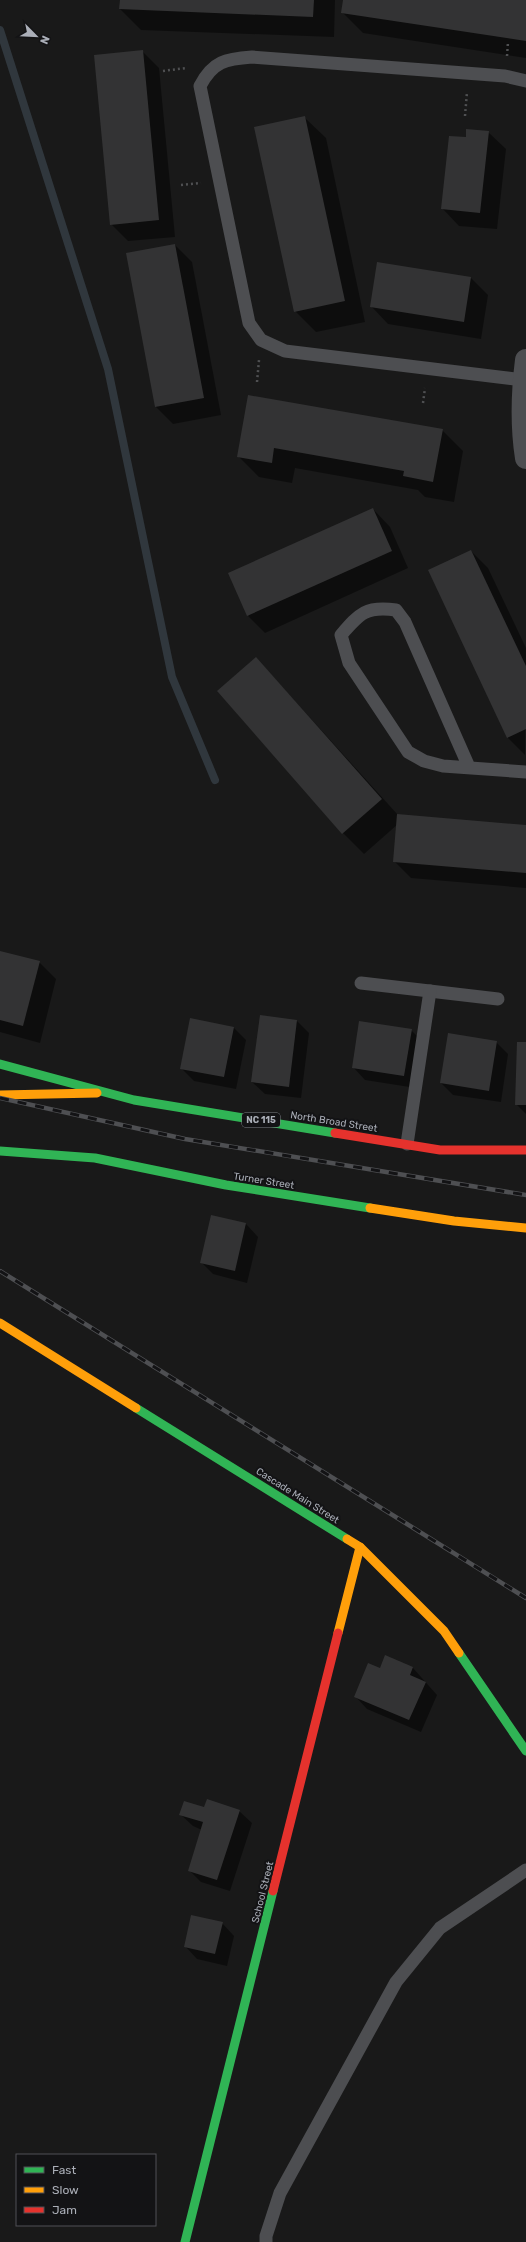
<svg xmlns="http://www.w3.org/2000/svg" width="526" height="2242" font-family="Rubik,sans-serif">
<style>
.shadow{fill:#0007}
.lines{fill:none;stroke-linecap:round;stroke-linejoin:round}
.stream{stroke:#30373d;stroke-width:8}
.building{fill:#333334}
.path{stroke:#4f5052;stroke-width:2.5;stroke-dasharray:2 3;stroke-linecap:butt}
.lane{stroke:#4d4e51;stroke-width:13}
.street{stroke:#4d4e51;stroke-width:22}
.fast{stroke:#30b455;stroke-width:9}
.slow{stroke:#ff9f0a;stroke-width:9}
.jam{stroke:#e5322d;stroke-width:9}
.rail-casing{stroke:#4e4f52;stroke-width:4.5}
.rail{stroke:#131315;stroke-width:3;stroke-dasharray:9;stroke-linecap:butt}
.labels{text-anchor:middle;stroke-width:4;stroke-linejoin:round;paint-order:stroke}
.shield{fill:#131315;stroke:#7d8087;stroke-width:1}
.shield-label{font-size:9px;font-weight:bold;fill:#abafb8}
.street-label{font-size:10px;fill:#abafb8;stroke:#131315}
</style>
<rect width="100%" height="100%" fill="#191919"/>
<!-- shadow -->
<g class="shadow">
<path d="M 121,0 L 335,0 L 334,37 L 141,30 L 120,9 Z"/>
<path d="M 344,0 L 526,0 L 526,58 L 363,33 L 342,12 Z"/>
<path d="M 142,51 L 159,68 L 175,237 L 128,241 L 111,224 Z"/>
<path d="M 305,118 L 326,138 L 365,322 L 316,332 L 295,311 Z"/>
<path d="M 488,132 L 506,149 L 497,229 L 459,226 L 442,208 L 466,139 Z"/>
<path d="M 175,245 L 192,262 L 221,415 L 173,424 L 156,407 L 127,254 Z"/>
<path d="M 471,278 L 488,295 L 481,339 L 388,324 L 371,306 Z"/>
<path d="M 249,396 L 442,430 L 463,451 L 454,502 L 425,497 L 418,490 L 295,468 L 292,483 L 259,477 L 238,456 Z"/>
<path d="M 373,509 L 390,527 L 408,568 L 265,633 L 248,616 Z"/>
<path d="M 471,551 L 488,568 L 526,648 L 525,755 L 508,738 Z"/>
<path d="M 256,658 L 398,815 L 526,826 L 526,888 L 411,878 L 394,861 L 398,824 L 364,854 L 343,833 L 218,692 Z"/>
<path d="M 0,952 L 39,962 L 56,979 L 40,1043 L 0,1032 Z"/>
<path d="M 191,1020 L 234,1028 L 246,1040 L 236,1089 L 194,1081 L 181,1068 Z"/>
<path d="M 297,1021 L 309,1033 L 301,1098 L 265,1094 L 252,1082 Z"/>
<path d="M 411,1030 L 423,1042 L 416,1088 L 365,1080 L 353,1067 Z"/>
<path d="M 496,1042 L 508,1054 L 501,1102 L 453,1095 L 441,1083 Z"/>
<path d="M 526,1043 L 526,1114 L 516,1104 Z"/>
<path d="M 246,1224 L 258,1237 L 247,1283 L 213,1274 L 201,1262 Z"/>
<path d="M 386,1657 L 413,1668 L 437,1695 L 421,1732 L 367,1709 L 355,1696 L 381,1669 Z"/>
<path d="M 205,1808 L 239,1811 L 252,1823 L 230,1891 L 201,1882 L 189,1870 L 202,1830 L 193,1826 L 180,1814 Z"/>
<path d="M 222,1923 L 234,1936 L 227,1966 L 197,1959 L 185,1946 Z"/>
</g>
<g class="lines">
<!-- stream -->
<path class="stream" d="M 0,30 L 108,369 L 172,677 L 215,780"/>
</g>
<!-- building -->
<g class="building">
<path d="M 120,0 L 314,0 L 313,17 L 119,9 Z"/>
<path d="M 343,0 L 526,0 L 526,41 L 341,13 Z"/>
<path d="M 143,50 L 159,220 L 110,225 L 94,55 Z"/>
<path d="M 305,116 L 345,301 L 294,312 L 254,127 Z"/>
<path d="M 466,129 L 489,131 L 480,213 L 441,209 L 449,136 L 466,137 Z"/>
<path d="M 175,244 L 204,398 L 155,407 L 126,253 Z"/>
<path d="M 377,262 L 471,277 L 464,322 L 370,307 Z"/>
<path d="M 248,395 L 443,429 L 433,482 L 403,476 L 404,471 L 274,448 L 272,463 L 237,457 Z"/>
<path d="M 373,508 L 392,551 L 247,616 L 228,573 Z"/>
<path d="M 471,550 L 526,666 L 526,729 L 507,738 L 428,570 Z"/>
<path d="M 256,657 L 382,799 L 342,834 L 217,691 Z"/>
<path d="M 397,814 L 526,825 L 526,873 L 393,862 Z"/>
<path d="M 0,951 L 40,961 L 23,1026 L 0,1020 Z"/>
<path d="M 260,1015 L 297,1020 L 289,1087 L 251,1082 Z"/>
<path d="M 190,1018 L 234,1027 L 224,1077 L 180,1069 Z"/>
<path d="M 359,1021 L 412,1029 L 404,1076 L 352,1068 Z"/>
<path d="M 448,1033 L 497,1041 L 489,1091 L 440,1083 Z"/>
<path d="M 517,1042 L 526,1042 L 526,1105 L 515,1105 Z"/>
<path d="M 211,1215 L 246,1223 L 235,1271 L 200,1263 Z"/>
<path d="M 385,1655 L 413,1667 L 410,1675 L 426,1682 L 409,1720 L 354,1697 L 368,1663 L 380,1668 Z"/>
<path d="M 207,1799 L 240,1810 L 217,1880 L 188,1871 L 203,1822 L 179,1815 L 184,1801 L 204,1807 Z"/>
<path d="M 191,1915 L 223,1922 L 215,1954 L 184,1947 Z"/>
</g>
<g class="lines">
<!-- path -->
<g class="path">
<path d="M 507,56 L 508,42"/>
<path d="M 163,71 L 186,68"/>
<path d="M 465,116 L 467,92"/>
<path d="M 181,185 L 201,183"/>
<path d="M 257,382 L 259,360"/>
<path d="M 423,403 L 425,388"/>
</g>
<!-- lane -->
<g class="lane">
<path d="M 523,380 L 285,351 L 261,340 L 249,323 L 200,86 C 213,61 226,59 252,57 L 505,76 L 526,81"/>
<path d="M 469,767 L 405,622 L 396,610 C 366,606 360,613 341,635 L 349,663 L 408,752 L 424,761 L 443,766 L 526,772"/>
<path d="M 361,983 L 498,999"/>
<path d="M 407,1144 L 430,991"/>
<path d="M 266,2242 L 266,2236 L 280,2193 L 396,1982 L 440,1928 L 526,1870"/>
</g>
<!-- street -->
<path class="street" d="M 526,360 C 522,392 521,426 526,458"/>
<!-- fast -->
<g class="fast">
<path d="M 0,1064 L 134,1100 L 335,1133"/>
<path d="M 0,1151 L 95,1158 L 226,1185 L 370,1208"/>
<path d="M 136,1408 L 347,1539"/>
<path d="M 459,1653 L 526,1751"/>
<path d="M 185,2242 L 273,1891"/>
</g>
<!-- slow -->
<g class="slow">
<path d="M 0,1095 L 97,1093"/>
<path d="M 370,1208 L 454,1221 L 526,1228"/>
<path d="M 0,1323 L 136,1408"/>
<path d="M 347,1539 L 360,1547 L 444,1631 L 459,1653"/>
<path d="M 338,1633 L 360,1547"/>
</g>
<!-- jam -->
<g class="jam">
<path d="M 335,1133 L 440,1150 L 526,1150"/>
<path d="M 273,1891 L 338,1633"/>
</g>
<defs>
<g id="rail">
<path d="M 0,1098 L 185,1139 L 526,1195"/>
<path d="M 0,1271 L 526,1598"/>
</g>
</defs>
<!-- rail casing -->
<use href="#rail" class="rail-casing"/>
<!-- rail -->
<use href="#rail" class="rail"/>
</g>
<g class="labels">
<!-- shield labels -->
<rect class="shield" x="242" y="1113" width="38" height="14" rx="3"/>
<g class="shield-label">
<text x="261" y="1123">NC 115</text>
</g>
<!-- street labels -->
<g class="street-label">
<text transform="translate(334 1121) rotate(9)" y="4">North Broad Street</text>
<text transform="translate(264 1180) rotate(9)" y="4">Turner Street</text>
<text transform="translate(298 1495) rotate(32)" y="4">Cascade Main Street</text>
<text transform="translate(262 1892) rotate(-76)" y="4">School Street</text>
</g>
</g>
<!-- legend -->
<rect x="16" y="2154" width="140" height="72" fill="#131315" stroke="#505156"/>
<rect x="24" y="2167" width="20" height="6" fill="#30b455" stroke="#505156"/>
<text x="52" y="2174" font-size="12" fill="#abafb8">Fast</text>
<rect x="24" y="2187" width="20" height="6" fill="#ff9f0a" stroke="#505156"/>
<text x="52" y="2194" font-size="12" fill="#abafb8">Slow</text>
<rect x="24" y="2207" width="20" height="6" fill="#e5322d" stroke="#505156"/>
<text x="52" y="2214" font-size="12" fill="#abafb8">Jam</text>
<!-- north arrow -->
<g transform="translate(36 36) rotate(114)" stroke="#131315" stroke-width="3" paint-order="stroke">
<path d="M0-3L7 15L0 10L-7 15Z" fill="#abafb8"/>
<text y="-6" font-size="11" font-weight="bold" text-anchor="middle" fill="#abafb8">N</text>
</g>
</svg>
